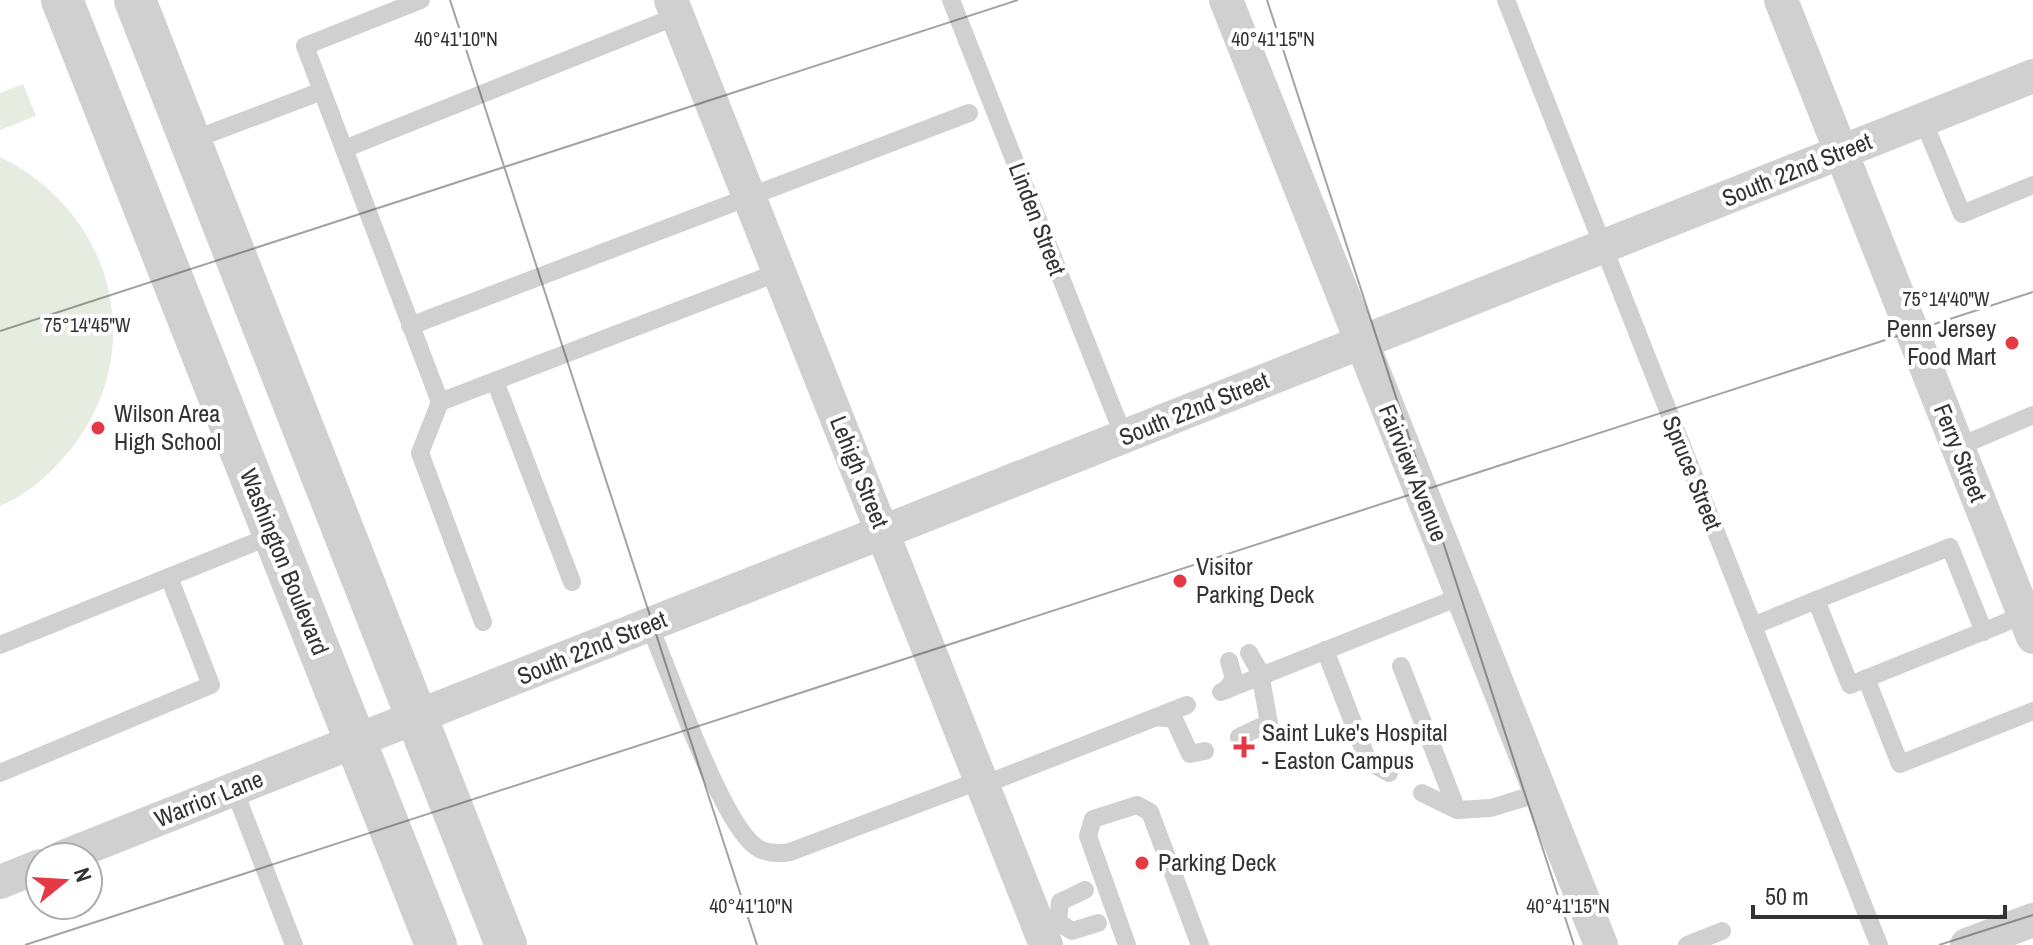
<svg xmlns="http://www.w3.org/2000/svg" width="2033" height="945" font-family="'Archivo Narrow',sans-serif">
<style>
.green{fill:#e6ecdf}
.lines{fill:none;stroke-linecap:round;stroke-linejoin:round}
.service{stroke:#d0d0d0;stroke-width:18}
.minor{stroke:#d0d0d0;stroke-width:34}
.tertiary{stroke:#d0d0d0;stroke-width:42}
.ticks{fill:none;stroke:#333;stroke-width:2;stroke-opacity:0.45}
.poi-dot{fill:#e63946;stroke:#fff;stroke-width:3}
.labels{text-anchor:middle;stroke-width:8;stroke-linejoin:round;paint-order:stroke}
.street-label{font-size:24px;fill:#333;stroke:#fff}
.poi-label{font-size:24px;fill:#333;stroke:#fff;text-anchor:start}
.ticks-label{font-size:20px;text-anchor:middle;fill:#333;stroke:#fff;stroke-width:8;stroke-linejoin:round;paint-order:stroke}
</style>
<rect width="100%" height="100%" fill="#fff"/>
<!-- green -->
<g class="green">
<path d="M 23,84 L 36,116 L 0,130 L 0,93 Z"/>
<path d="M 0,157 C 113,212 150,349 71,449 C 51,473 29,494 0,506 Z"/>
</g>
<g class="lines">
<!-- service -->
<g class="service">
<path d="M 421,0 L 305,46 L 440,402 L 779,272"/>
<path d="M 951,0 L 1124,437"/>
<path d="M 1506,0 L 1879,945"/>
<path d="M 1923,120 L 1962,214 L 2033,185"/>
<path d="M 190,141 L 322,91"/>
<path d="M 344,149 L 677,16"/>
<path d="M 410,326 L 969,113"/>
<path d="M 495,381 L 572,582"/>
<path d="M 440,402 L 420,453 L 483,622"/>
<path d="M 1958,447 L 2033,415"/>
<path d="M 649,625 C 670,672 720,820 755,846 C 765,854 778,854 790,852 L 981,780"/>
<path d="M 1753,626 L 1816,600"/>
<path d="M 1984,632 L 1950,547 L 1816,600 L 1850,685 L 2024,615"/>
<path d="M 0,645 L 273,535"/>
<path d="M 1325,650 L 1368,761 L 1389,773"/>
<path d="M 1401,666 L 1457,810"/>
<path d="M 1866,678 L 1900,764 L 2033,711"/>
<path d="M 1226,690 L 1234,679 L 1229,661"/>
<path d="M 1221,692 L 1462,596"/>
<path d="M 1157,717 L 1174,719 L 1190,754 L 1205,751"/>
<path d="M 1239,737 L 1269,723 L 1261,679 L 1268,673 L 1260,672 L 1249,653"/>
<path d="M 0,773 L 211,685 L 169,577"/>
<path d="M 983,785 L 1187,705"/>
<path d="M 234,789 L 294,945"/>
<path d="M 1422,793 L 1457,810 L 1491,808 L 1540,793"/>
<path d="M 1058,922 L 1060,902 L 1085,890"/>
<path d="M 1058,922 L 1072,931 L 1098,923"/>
<path d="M 1127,945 L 1088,836 L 1093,819 L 1137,805 L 1150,812 L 1200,945"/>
<path d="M 1687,945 L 1722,931"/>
</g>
<!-- minor -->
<g class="minor">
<path d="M 671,0 L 1046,945"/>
<path d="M 1226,0 L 1601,945"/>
<path d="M 1781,0 L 2033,637"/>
<path d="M 63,857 L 2033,76"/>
<path d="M 0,882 L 40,866"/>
<path d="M 1967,945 L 2033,920"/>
</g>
<!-- tertiary -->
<g class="tertiary">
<path d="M 62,0 L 436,945"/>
<path d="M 135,0 L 506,945"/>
</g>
</g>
<!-- ticks -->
<path class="ticks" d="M 450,0 L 757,945M 1267,0 L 1574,945M 0,331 L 1018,0M 25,945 L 2033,292M 1939,945 L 2033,915"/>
<!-- markers -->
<g class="poi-dot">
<circle cx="2012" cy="343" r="8"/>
<circle cx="98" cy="428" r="8"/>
<circle cx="1180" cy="581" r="8"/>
<path d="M1240 735h8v8h8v8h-8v8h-8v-8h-8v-8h8z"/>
<circle cx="1142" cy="863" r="8"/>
</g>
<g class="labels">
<!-- street labels -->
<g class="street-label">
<text transform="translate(1797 170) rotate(-22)" y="8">South 22nd Street</text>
<text transform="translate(1037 219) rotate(69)" y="8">Linden Street</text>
<text transform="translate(1194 409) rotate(-22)" y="8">South 22nd Street</text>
<text transform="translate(1960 453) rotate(68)" y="8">Ferry Street</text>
<text transform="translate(859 472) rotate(68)" y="8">Lehigh Street</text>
<text transform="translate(1413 473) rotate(68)" y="8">Fairview Avenue</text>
<text transform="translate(1692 473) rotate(68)" y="8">Spruce Street</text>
<text transform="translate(284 562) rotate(68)" y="8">Washington Boulevard</text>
<text transform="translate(592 648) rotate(-22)" y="8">South 22nd Street</text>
<text transform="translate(209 799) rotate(-22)" y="8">Warrior Lane</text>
</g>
<!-- poi labels -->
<g class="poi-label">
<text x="1996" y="337" text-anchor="end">Penn Jersey<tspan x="1996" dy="28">Food Mart</tspan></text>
<text x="114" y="422">Wilson Area<tspan x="114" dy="28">High School</tspan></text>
<text x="1196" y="575">Visitor<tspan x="1196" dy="28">Parking Deck</tspan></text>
<text x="1262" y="741">Saint Luke's Hospital<tspan x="1262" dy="28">- Easton Campus</tspan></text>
<text x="1158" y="871">Parking Deck</text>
</g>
</g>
<g class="ticks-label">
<text x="456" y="46">40°41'10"N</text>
<text x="1273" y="46">40°41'15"N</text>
<text x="1946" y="306">75°14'40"W</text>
<text x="87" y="332">75°14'45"W</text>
<text x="751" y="913">40°41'10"N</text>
<text x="1568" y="913">40°41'15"N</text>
</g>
<!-- north arrow -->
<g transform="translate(64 881) rotate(72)"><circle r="38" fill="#ffffff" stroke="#adadad" stroke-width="2"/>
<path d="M0-6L14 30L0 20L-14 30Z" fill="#e63946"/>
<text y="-12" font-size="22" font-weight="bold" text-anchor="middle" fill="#333333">N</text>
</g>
<!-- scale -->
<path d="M1753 905v12h252v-12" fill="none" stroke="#333333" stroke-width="4"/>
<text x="1765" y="905" font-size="24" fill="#333333" stroke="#ffffff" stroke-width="6" paint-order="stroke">50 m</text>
</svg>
